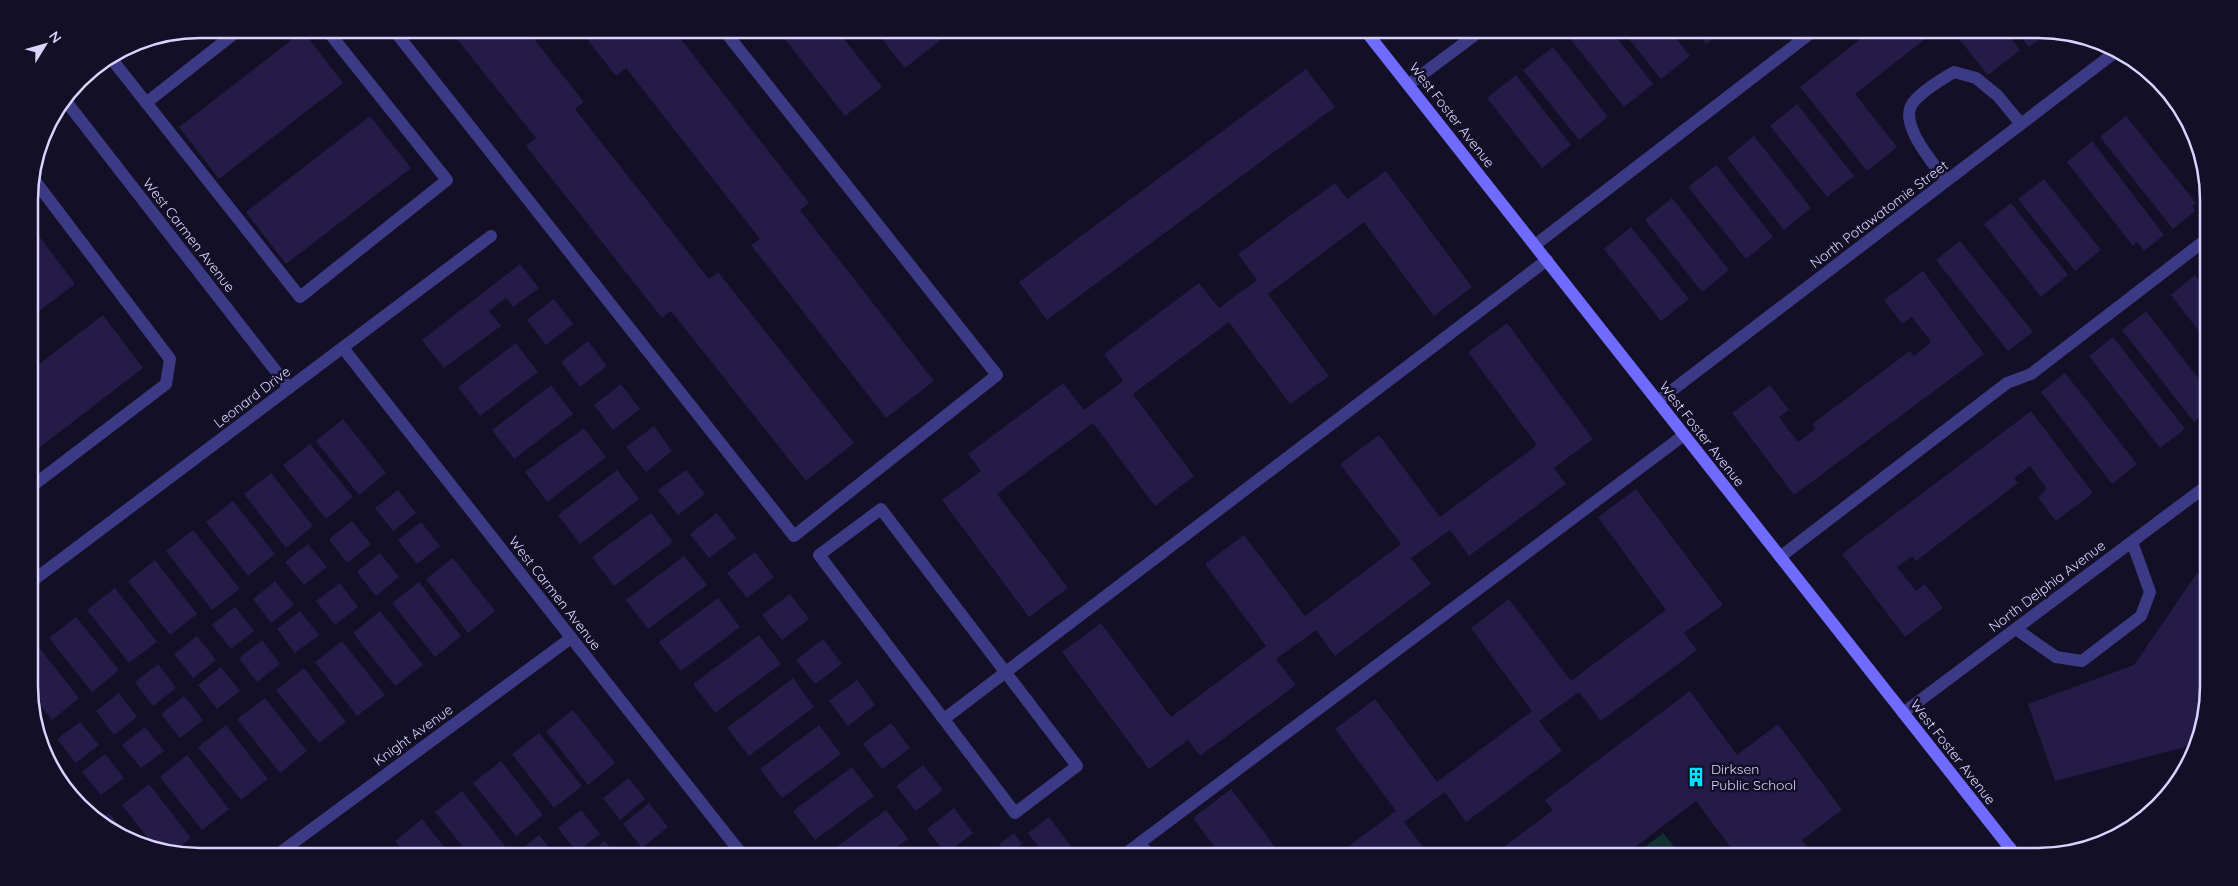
<svg xmlns="http://www.w3.org/2000/svg" width="2238" height="886" font-family="Quicksand,sans-serif">
<style>
.green{fill:#12302f}
.building{fill:#241b47}
.lines{fill:none;stroke-linecap:round;stroke-linejoin:round}
.lane{stroke:#3d3a85;stroke-width:12}
.street{stroke:#3d3a85;stroke-width:12}
.secondary{stroke:#6f6bff;stroke-width:12}
.labels{text-anchor:middle;stroke-width:5;stroke-linejoin:round;paint-order:stroke}
.street-label{font-size:14px;fill:#d9d4ff;stroke:#130f26}
.poi-label{font-size:14px;fill:#d9d4ff;stroke:#130f26;text-anchor:start}
.rim{fill:none;stroke:#d9d4ff;stroke-width:2.5}
</style>
<rect width="100%" height="100%" fill="#130f26"/>
<!-- green -->
<path class="green" d="M 1663,833 L 1682,857 L 1632,857 Z"/>
<!-- building -->
<g class="building">
<path d="M 449,29 L 526,29 L 584,102 L 575,109 L 709,279 L 718,272 L 854,443 L 806,481 L 671,311 L 662,318 L 526,146 L 536,138 Z"/>
<path d="M 579,29 L 656,29 L 663,38 L 673,29 L 809,203 L 800,210 L 934,381 L 886,418 L 751,245 L 760,239 L 626,68 L 616,76 Z"/>
<path d="M 777,29 L 836,29 L 882,87 L 845,116 Z"/>
<path d="M 874,29 L 934,29 L 942,39 L 905,68 Z"/>
<path d="M 1579,29 L 1610,29 L 1653,84 L 1624,107 L 1569,37 Z"/>
<path d="M 1621,29 L 1669,29 L 1690,56 L 1661,79 Z"/>
<path d="M 1694,29 L 1726,29 L 1706,44 Z"/>
<path d="M 1873,29 L 1938,29 L 1855,94 L 1897,147 L 1867,171 L 1800,87 Z"/>
<path d="M 1951,29 L 2003,29 L 2020,50 L 1988,75 Z"/>
<path d="M 2015,29 L 2038,29 L 2050,31 L 2029,47 Z"/>
<path d="M 303,31 L 343,83 L 219,179 L 179,127 Z"/>
<path d="M 1553,47 L 1608,117 L 1579,140 L 1523,70 Z"/>
<path d="M 1306,69 L 1335,107 L 1047,320 L 1019,282 Z"/>
<path d="M 1516,75 L 1571,145 L 1542,168 L 1487,98 Z"/>
<path d="M 1797,104 L 1854,176 L 1827,197 L 1770,126 Z"/>
<path d="M 370,116 L 411,168 L 286,264 L 246,212 Z"/>
<path d="M 2126,116 L 2196,203 L 2192,206 L 2195,211 L 2173,229 L 2100,137 Z"/>
<path d="M 1754,136 L 1811,208 L 1784,230 L 1727,158 Z"/>
<path d="M 2092,141 L 2164,235 L 2144,251 L 2137,242 L 2133,246 L 2067,162 Z"/>
<path d="M 1716,165 L 1773,237 L 1746,259 L 1688,187 Z"/>
<path d="M 1386,171 L 1472,287 L 1434,316 L 1364,222 L 1268,294 L 1329,376 L 1290,404 L 1229,322 L 1133,394 L 1194,476 L 1155,506 L 1093,423 L 997,494 L 1068,588 L 1029,617 L 942,500 L 981,471 L 968,454 L 1063,383 L 1084,410 L 1123,381 L 1104,354 L 1199,283 L 1219,308 L 1257,280 L 1238,254 L 1335,183 L 1347,199 Z"/>
<path d="M 2044,179 L 2101,250 L 2075,271 L 2018,199 Z"/>
<path d="M 1672,198 L 1729,270 L 1702,292 L 1645,220 Z"/>
<path d="M 2011,203 L 2068,275 L 2041,297 L 1984,224 Z"/>
<path d="M 1631,227 L 1689,299 L 1661,321 L 1604,249 Z"/>
<path d="M 35,231 L 75,284 L 30,318 L 29,235 Z"/>
<path d="M 1960,241 L 2033,332 L 2008,351 L 1936,260 Z"/>
<path d="M 520,264 L 539,288 L 513,307 L 506,298 L 489,311 L 501,326 L 444,368 L 422,340 Z"/>
<path d="M 1923,271 L 1984,354 L 1794,495 L 1732,413 L 1770,385 L 1789,410 L 1779,417 L 1798,442 L 1816,429 L 1812,424 L 1910,351 L 1914,356 L 1931,342 L 1912,317 L 1902,324 L 1884,300 Z"/>
<path d="M 2195,275 L 2208,292 L 2208,343 L 2171,295 Z"/>
<path d="M 554,299 L 573,324 L 546,345 L 527,320 Z"/>
<path d="M 2146,311 L 2208,391 L 2208,410 L 2194,422 L 2122,330 Z"/>
<path d="M 103,315 L 143,368 L 31,454 L 30,371 Z"/>
<path d="M 1507,323 L 1593,439 L 1554,468 L 1566,484 L 1469,556 L 1450,530 L 1411,558 L 1431,584 L 1335,656 L 1316,630 L 1276,659 L 1296,685 L 1200,756 L 1188,740 L 1149,769 L 1062,652 L 1101,623 L 1171,717 L 1266,646 L 1205,564 L 1244,535 L 1305,616 L 1401,544 L 1340,464 L 1379,435 L 1440,517 L 1537,445 L 1468,352 Z"/>
<path d="M 2113,337 L 2185,429 L 2160,448 L 2089,356 Z"/>
<path d="M 588,341 L 607,366 L 580,387 L 561,362 Z"/>
<path d="M 516,343 L 538,372 L 480,416 L 458,387 Z"/>
<path d="M 2065,373 L 2137,464 L 2112,484 L 2041,392 Z"/>
<path d="M 621,384 L 640,409 L 613,430 L 594,405 Z"/>
<path d="M 551,385 L 573,414 L 514,459 L 492,430 Z"/>
<path d="M 2031,411 L 2093,493 L 2056,521 L 2038,497 L 2047,489 L 2030,466 L 2014,478 L 2018,483 L 1916,561 L 1912,556 L 1897,567 L 1916,591 L 1925,584 L 1943,608 L 1905,637 L 1842,554 Z"/>
<path d="M 343,419 L 386,473 L 359,495 L 316,441 Z"/>
<path d="M 654,426 L 672,451 L 646,472 L 626,447 Z"/>
<path d="M 584,428 L 606,457 L 547,502 L 525,472 Z"/>
<path d="M 310,444 L 353,497 L 326,519 L 283,465 Z"/>
<path d="M 617,470 L 639,499 L 580,544 L 558,515 Z"/>
<path d="M 686,470 L 705,494 L 678,515 L 658,490 Z"/>
<path d="M 271,473 L 313,526 L 286,548 L 244,494 Z"/>
<path d="M 1636,489 L 1723,605 L 1684,633 L 1697,650 L 1601,721 L 1579,692 L 1539,721 L 1562,751 L 1466,822 L 1445,792 L 1404,822 L 1426,851 L 1418,857 L 1334,857 L 1396,811 L 1335,729 L 1375,699 L 1437,782 L 1532,711 L 1471,628 L 1509,599 L 1571,681 L 1666,610 L 1598,517 Z"/>
<path d="M 398,490 L 416,513 L 393,531 L 375,508 Z"/>
<path d="M 233,501 L 275,554 L 248,576 L 206,522 Z"/>
<path d="M 651,513 L 673,542 L 614,586 L 592,557 Z"/>
<path d="M 717,513 L 736,538 L 709,558 L 690,534 Z"/>
<path d="M 352,521 L 371,544 L 347,563 L 329,539 Z"/>
<path d="M 421,522 L 440,546 L 417,564 L 398,540 Z"/>
<path d="M 193,530 L 240,589 L 212,610 L 166,551 Z"/>
<path d="M 308,544 L 327,567 L 304,585 L 285,562 Z"/>
<path d="M 755,552 L 774,577 L 747,598 L 727,573 Z"/>
<path d="M 380,553 L 399,577 L 376,596 L 357,572 Z"/>
<path d="M 684,556 L 707,585 L 648,629 L 626,600 Z"/>
<path d="M 453,558 L 495,611 L 468,633 L 426,579 Z"/>
<path d="M 155,560 L 197,614 L 170,635 L 128,581 Z"/>
<path d="M 2197,573 L 2209,581 L 2209,686 L 2202,729 L 2193,745 L 2055,781 L 2028,704 L 2134,665 Z"/>
<path d="M 275,581 L 294,605 L 271,623 L 253,599 Z"/>
<path d="M 419,582 L 461,636 L 435,657 L 392,603 Z"/>
<path d="M 340,583 L 358,607 L 335,625 L 316,601 Z"/>
<path d="M 115,588 L 157,642 L 129,663 L 87,610 Z"/>
<path d="M 790,594 L 809,619 L 782,640 L 762,615 Z"/>
<path d="M 718,598 L 740,627 L 681,671 L 659,642 Z"/>
<path d="M 235,607 L 254,631 L 231,649 L 212,625 Z"/>
<path d="M 300,611 L 319,635 L 295,653 L 277,629 Z"/>
<path d="M 380,611 L 423,665 L 395,686 L 353,633 Z"/>
<path d="M 76,617 L 119,670 L 92,692 L 49,638 Z"/>
<path d="M 759,635 L 781,664 L 715,713 L 693,684 Z"/>
<path d="M 197,636 L 216,660 L 193,678 L 174,654 Z"/>
<path d="M 823,639 L 842,664 L 815,684 L 796,660 Z"/>
<path d="M 262,640 L 280,664 L 257,682 L 239,658 Z"/>
<path d="M 342,641 L 385,695 L 357,716 L 315,662 Z"/>
<path d="M 37,645 L 79,698 L 52,720 L 32,694 L 32,649 Z"/>
<path d="M 158,664 L 176,688 L 153,706 L 135,682 Z"/>
<path d="M 221,667 L 240,691 L 217,709 L 198,685 Z"/>
<path d="M 304,668 L 346,722 L 319,743 L 276,690 Z"/>
<path d="M 793,678 L 814,707 L 749,756 L 727,728 Z"/>
<path d="M 857,680 L 875,705 L 848,726 L 829,701 Z"/>
<path d="M 1690,691 L 1737,755 L 1778,724 L 1842,810 L 1802,840 L 1814,857 L 1738,857 L 1696,801 L 1622,857 L 1490,857 L 1553,810 L 1545,800 Z"/>
<path d="M 119,693 L 137,717 L 114,735 L 96,711 Z"/>
<path d="M 184,696 L 203,720 L 180,738 L 161,714 Z"/>
<path d="M 265,698 L 307,751 L 280,773 L 237,719 Z"/>
<path d="M 573,710 L 615,763 L 588,785 L 546,731 Z"/>
<path d="M 32,716 L 41,728 L 38,731 L 32,719 Z"/>
<path d="M 80,722 L 99,745 L 76,763 L 57,739 Z"/>
<path d="M 891,723 L 910,748 L 882,769 L 863,744 Z"/>
<path d="M 226,725 L 268,779 L 241,800 L 198,747 Z"/>
<path d="M 819,725 L 841,754 L 782,798 L 760,769 Z"/>
<path d="M 145,727 L 164,751 L 141,768 L 122,745 Z"/>
<path d="M 539,733 L 582,786 L 554,808 L 512,754 Z"/>
<path d="M 105,754 L 124,778 L 101,795 L 82,772 Z"/>
<path d="M 187,755 L 229,809 L 202,830 L 160,777 Z"/>
<path d="M 501,761 L 543,815 L 516,836 L 473,783 Z"/>
<path d="M 923,765 L 943,790 L 916,811 L 896,786 Z"/>
<path d="M 852,767 L 874,796 L 815,840 L 793,811 Z"/>
<path d="M 629,778 L 645,799 L 620,820 L 603,798 Z"/>
<path d="M 67,783 L 87,809 L 71,799 L 64,785 Z"/>
<path d="M 149,784 L 191,838 L 172,853 L 157,850 L 122,805 Z"/>
<path d="M 1231,789 L 1267,836 L 1282,857 L 1222,857 L 1193,818 Z"/>
<path d="M 462,791 L 508,850 L 500,857 L 471,857 L 435,812 Z"/>
<path d="M 649,803 L 668,827 L 642,848 L 623,824 Z"/>
<path d="M 954,808 L 973,833 L 946,854 L 927,829 Z"/>
<path d="M 581,810 L 600,834 L 577,852 L 558,828 Z"/>
<path d="M 886,810 L 908,839 L 883,857 L 829,857 L 827,854 Z"/>
<path d="M 109,813 L 127,836 L 126,836 L 101,819 Z"/>
<path d="M 1049,817 L 1079,857 L 1046,857 L 1028,833 Z"/>
<path d="M 422,819 L 452,857 L 408,857 L 395,841 Z"/>
<path d="M 1014,833 L 1022,844 L 1007,855 L 999,844 Z"/>
<path d="M 539,835 L 557,857 L 519,857 L 516,854 Z"/>
<path d="M 605,841 L 617,857 L 585,857 Z"/>
<path d="M 680,847 L 689,857 L 667,857 Z"/>
<path d="M 384,848 L 392,857 L 372,857 Z"/>
<path d="M 990,849 L 996,857 L 980,857 Z"/>
</g>
<g class="lines">
<!-- lane -->
<g class="lane">
<path d="M 393,29 L 794,536 L 997,375 L 723,29"/>
<path d="M 110,57 L 300,297 L 447,180 L 326,29"/>
<path d="M 146,103 L 240,29"/>
<path d="M 1946,181 C 1934,164 1901,127 1911,106 C 1917,94 1942,79 1954,72 L 1976,78 L 1998,96 L 2021,124"/>
<path d="M 1535,245 L 1816,29"/>
<path d="M 31,487 L 166,384 L 170,359 L 32,177"/>
<path d="M 881,509 L 1077,766 L 1015,813 L 819,555 Z"/>
<path d="M 1780,557 L 2007,383 L 2031,374 L 2208,238"/>
<path d="M 2016,629 L 2056,657 L 2082,661 L 2141,616 L 2150,592 L 2132,542"/>
<path d="M 944,719 L 1547,260"/>
<path d="M 1140,843 L 1150,857"/>
<path d="M 1121,857 L 1684,435"/>
</g>
<!-- street -->
<g class="street">
<path d="M 1408,85 L 1483,29"/>
<path d="M 65,100 L 289,388"/>
<path d="M 343,348 L 744,857"/>
<path d="M 1658,401 L 2118,50"/>
<path d="M 31,582 L 491,236"/>
<path d="M 1903,713 L 2209,484"/>
<path d="M 274,857 L 571,638"/>
<path d="M 1997,857 L 2010,847"/>
</g>
<!-- secondary -->
<path class="secondary" d="M 1364,29 L 2017,857"/>
</g>
<!-- icons -->
<defs>
<symbol id="building-bare" viewBox="-9 -9 18 18"><path d="M-4-6H4V6H1V3H-1V6H-4ZM-2.5-4.3h1.7v1.8h-1.7ZM.8-4.3h1.7v1.8H.8ZM-2.5-1h1.7V.8h-1.7ZM.8-1h1.7V.8H.8Z" fill="#00e5ff" stroke="#130f26" stroke-width="2.5" paint-order="stroke"/></symbol>
</defs>
<g fill-rule="evenodd">
<use href="#building-bare" x="1682" y="763" width="28" height="28"/>
</g>
<g class="labels">
<!-- street labels -->
<g class="street-label">
<text transform="translate(1452 115) rotate(52)" y="5">West Foster Avenue</text>
<text transform="translate(1879 214) rotate(-37)" y="5">North Potawatomie Street</text>
<text transform="translate(189 235) rotate(52)" y="5">West Carmen Avenue</text>
<text transform="translate(252 397) rotate(-37)" y="5">Leonard Drive</text>
<text transform="translate(1702 434) rotate(52)" y="5">West Foster Avenue</text>
<text transform="translate(2047 586) rotate(-37)" y="5">North Delphia Avenue</text>
<text transform="translate(555 593) rotate(52)" y="5">West Carmen Avenue</text>
<text transform="translate(413 735) rotate(-36)" y="5">Knight Avenue</text>
<text transform="translate(1953 752) rotate(52)" y="5">West Foster Avenue</text>
</g>
<!-- poi labels -->
<g class="poi-label">
<text x="1711" y="774">Dirksen<tspan x="1711" dy="16">Public School</tspan></text>
</g>
</g>
<!-- crop -->
<path d="M0 0H2238V886H0ZM200 38H2038A162 162 0 0 1 2200 200V686A162 162 0 0 1 2038 848H200A162 162 0 0 1 38 686V200A162 162 0 0 1 200 38Z" fill="#130f26" fill-rule="evenodd"/>
<path class="rim" d="M200 38H2038A162 162 0 0 1 2200 200V686A162 162 0 0 1 2038 848H200A162 162 0 0 1 38 686V200A162 162 0 0 1 200 38Z"/>
<!-- north arrow -->
<g transform="translate(45 45) rotate(53)" stroke="#130f26" stroke-width="4" paint-order="stroke">
<path d="M0-4L9 19L0 12L-9 19Z" fill="#d9d4ff"/>
<text y="-8" font-size="14" font-weight="bold" text-anchor="middle" fill="#d9d4ff">N</text>
</g>
</svg>
